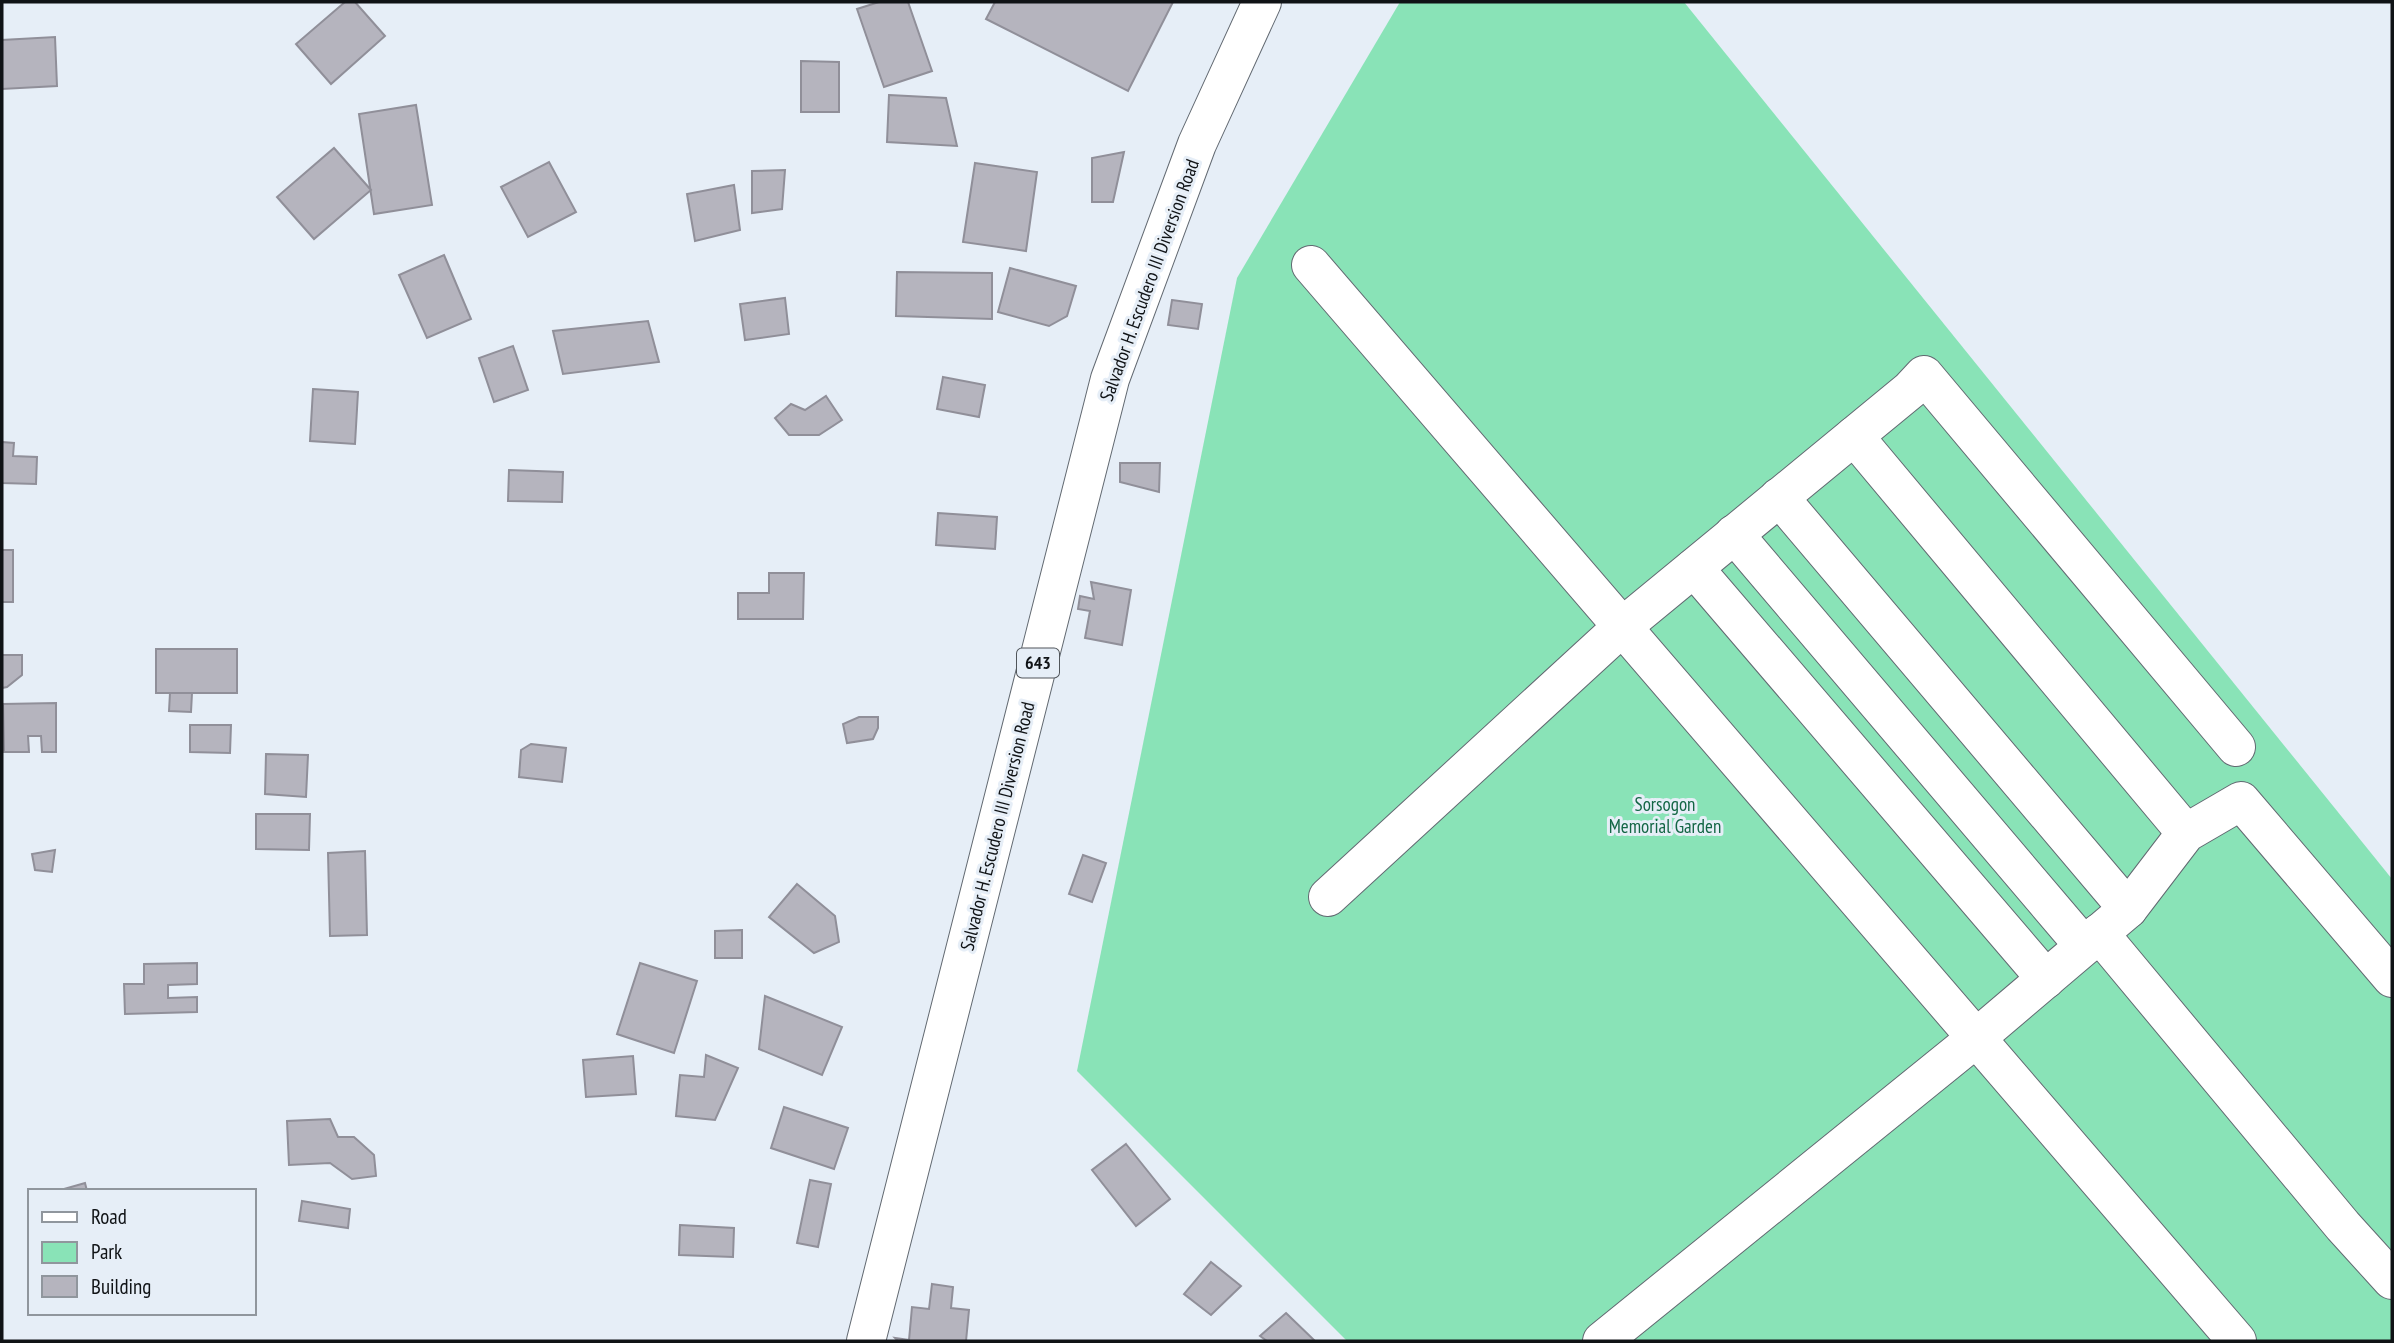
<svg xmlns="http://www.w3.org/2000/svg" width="2394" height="1343" font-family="'PT Sans Narrow',sans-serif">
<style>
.green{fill:#89e3b7}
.building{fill:#b5b4be;stroke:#908f99;stroke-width:2}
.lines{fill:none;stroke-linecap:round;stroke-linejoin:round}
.minor-casing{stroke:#626971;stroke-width:40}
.highway-casing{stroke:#626971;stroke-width:40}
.minor{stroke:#fff;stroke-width:38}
.highway{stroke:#fff;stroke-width:38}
.labels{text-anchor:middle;stroke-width:6;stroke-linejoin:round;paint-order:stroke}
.shield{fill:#e6eef7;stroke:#50555a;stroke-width:2}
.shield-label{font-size:18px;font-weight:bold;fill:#101316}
.street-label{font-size:19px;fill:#101316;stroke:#e6eef7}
.park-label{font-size:19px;fill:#136645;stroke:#e6eef7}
</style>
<rect width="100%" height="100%" fill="#e6eef7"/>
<!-- green -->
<path class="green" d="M 1400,2 L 1684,2 L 2392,879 L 2392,1341 L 1347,1341 L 1077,1071 L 1237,278 Z"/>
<!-- building -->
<g class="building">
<path d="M 345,2 L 355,2 L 385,36 L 331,84 L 296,44 Z"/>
<path d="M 879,2 L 908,2 L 932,71 L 884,87 L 857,9 Z"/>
<path d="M 995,2 L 1173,2 L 1128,91 L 986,19 Z"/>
<path d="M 55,37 L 57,86 L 2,89 L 2,40 Z"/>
<path d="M 801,61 L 839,62 L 839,112 L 801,112 Z"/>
<path d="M 889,95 L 946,98 L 957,146 L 887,142 Z"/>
<path d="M 416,105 L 432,205 L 374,214 L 359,114 Z"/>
<path d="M 334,148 L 371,190 L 314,239 L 277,197 Z"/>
<path d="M 1124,152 L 1113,202 L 1092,202 L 1092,158 Z"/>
<path d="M 549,162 L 576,212 L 528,237 L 501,187 Z"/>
<path d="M 975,163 L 1037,172 L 1026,251 L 963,242 Z"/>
<path d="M 785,170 L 782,209 L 752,213 L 752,171 Z"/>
<path d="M 734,185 L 740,230 L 695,241 L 687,194 Z"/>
<path d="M 444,255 L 471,319 L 427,338 L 399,275 Z"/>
<path d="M 1010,268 L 1076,286 L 1067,316 L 1049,326 L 998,312 Z"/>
<path d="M 897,272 L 992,273 L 992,319 L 896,316 Z"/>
<path d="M 785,298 L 789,334 L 745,340 L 740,304 Z"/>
<path d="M 1172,300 L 1202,304 L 1198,329 L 1168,325 Z"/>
<path d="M 648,321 L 659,362 L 563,374 L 553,331 Z"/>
<path d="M 513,346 L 528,390 L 494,402 L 479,358 Z"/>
<path d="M 943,377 L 985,385 L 979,417 L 937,409 Z"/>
<path d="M 313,389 L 358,392 L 355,444 L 310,441 Z"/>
<path d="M 826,396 L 842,420 L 819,435 L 789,435 L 775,418 L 791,404 L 805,410 Z"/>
<path d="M 2,442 L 14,443 L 13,456 L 37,457 L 36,484 L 2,483 Z"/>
<path d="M 1120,463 L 1160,463 L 1159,492 L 1120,482 Z"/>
<path d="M 509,470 L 563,472 L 562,502 L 508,501 Z"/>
<path d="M 938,513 L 997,517 L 995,549 L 936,545 Z"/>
<rect x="2" y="550" width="11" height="52"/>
<path d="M 769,573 L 804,573 L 803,619 L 738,619 L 738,593 L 769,593 Z"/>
<path d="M 1091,582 L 1131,590 L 1122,645 L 1085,638 L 1090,611 L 1078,609 L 1080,596 L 1094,599 Z"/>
<rect x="156" y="649" width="81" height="44"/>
<path d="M 2,655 L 22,655 L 22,675 L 7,687 L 2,688 Z"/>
<path d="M 170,693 L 192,693 L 191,712 L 169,711 Z"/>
<path d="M 56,703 L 56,752 L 42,752 L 41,736 L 28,736 L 29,752 L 4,752 L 3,704 Z"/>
<path d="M 859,717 L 878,717 L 878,728 L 873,739 L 847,743 L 843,724 Z"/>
<path d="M 190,725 L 231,725 L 230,753 L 190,752 Z"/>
<path d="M 531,744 L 566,748 L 562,782 L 519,777 L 521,750 Z"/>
<path d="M 266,754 L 308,755 L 306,797 L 265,794 Z"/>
<path d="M 256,814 L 310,814 L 309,850 L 256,849 Z"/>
<path d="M 55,850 L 52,872 L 35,870 L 32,854 Z"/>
<path d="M 365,851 L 367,935 L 330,936 L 328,853 Z"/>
<path d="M 1083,855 L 1106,863 L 1092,902 L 1069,894 Z"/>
<path d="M 797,884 L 835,916 L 839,942 L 814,953 L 769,917 Z"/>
<path d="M 742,930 L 742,958 L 715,958 L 715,931 Z"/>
<path d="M 197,963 L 197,984 L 168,985 L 168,998 L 197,997 L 197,1012 L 125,1014 L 124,984 L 144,984 L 144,964 Z"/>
<path d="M 640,963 L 697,981 L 674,1053 L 617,1034 Z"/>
<path d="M 765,996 L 842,1027 L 822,1075 L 759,1049 Z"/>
<path d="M 706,1055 L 738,1068 L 715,1120 L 676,1116 L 680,1075 L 704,1077 Z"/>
<path d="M 633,1056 L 636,1094 L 586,1097 L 583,1060 Z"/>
<path d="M 784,1107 L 848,1128 L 834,1169 L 771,1148 Z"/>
<path d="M 330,1119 L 338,1137 L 354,1137 L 374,1155 L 376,1176 L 352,1179 L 330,1163 L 289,1165 L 287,1121 Z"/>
<path d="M 1126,1144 L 1170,1199 L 1136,1226 L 1092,1170 Z"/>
<path d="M 810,1180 L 831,1184 L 818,1247 L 797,1243 Z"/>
<path d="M 85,1183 L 87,1191 L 57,1191 Z"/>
<path d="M 302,1201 L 350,1209 L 348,1228 L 299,1221 Z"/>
<path d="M 680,1225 L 734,1228 L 733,1257 L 679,1255 Z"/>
<path d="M 1211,1262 L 1241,1286 L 1211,1315 L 1184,1294 Z"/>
<path d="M 932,1284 L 953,1287 L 951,1308 L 969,1310 L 966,1341 L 898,1341 L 895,1338 L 909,1340 L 912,1307 L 929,1309 Z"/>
<path d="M 1286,1313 L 1315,1341 L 1267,1341 L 1260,1336 Z"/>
</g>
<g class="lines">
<defs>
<g id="minor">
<path d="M 1311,265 L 2237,1341"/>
<path d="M 1854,436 L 2186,833"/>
<path d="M 1779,497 L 2128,909"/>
<path d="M 1734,534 L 2084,946"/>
<path d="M 1694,568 L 2046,979"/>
<path d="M 1328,897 L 1622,627 L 1910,390 L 1924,375 L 2236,747"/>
<path d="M 2099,933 L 2343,1226 L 2392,1280"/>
<path d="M 1602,1341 L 1975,1039 L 2128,909 L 2186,833 L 2241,801 L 2392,978"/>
</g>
<path id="highway" d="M 866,1341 L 1110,379 L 1197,144 L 1262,2"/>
</defs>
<!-- minor casing -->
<use href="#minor" class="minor-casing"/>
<!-- highway casing -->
<use href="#highway" class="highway-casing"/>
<!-- minor -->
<use href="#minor" class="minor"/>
<!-- highway -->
<use href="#highway" class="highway"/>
</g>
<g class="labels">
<!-- shield labels -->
<rect class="shield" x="1017" y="648.5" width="42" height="29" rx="5"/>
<g class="shield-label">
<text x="1038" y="669">643</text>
</g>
<!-- street labels -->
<g class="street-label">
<text transform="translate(1149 280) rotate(-70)" y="7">Salvador H. Escudero III Diversion Road</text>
<text transform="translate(997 826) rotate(-76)" y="7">Salvador H. Escudero III Diversion Road</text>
</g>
<!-- park labels -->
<g class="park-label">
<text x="1665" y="811">Sorsogon<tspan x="1665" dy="22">Memorial Garden</tspan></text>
</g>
</g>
<!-- border -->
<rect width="2394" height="1343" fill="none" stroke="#101316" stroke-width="7"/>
<!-- legend -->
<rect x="28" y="1189" width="228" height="126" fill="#e6eef7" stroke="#90969d" stroke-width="2"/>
<rect x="42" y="1212" width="35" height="10" fill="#ffffff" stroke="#90969d" stroke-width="2"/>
<text x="91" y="1224" font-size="21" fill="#101316">Road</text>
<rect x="42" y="1242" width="35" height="21" fill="#89e3b7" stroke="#90969d" stroke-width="2"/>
<text x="91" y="1259" font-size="21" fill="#101316">Park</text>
<rect x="42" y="1276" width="35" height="21" fill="#b5b4be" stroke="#90969d" stroke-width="2"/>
<text x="91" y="1294" font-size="21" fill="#101316">Building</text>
</svg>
